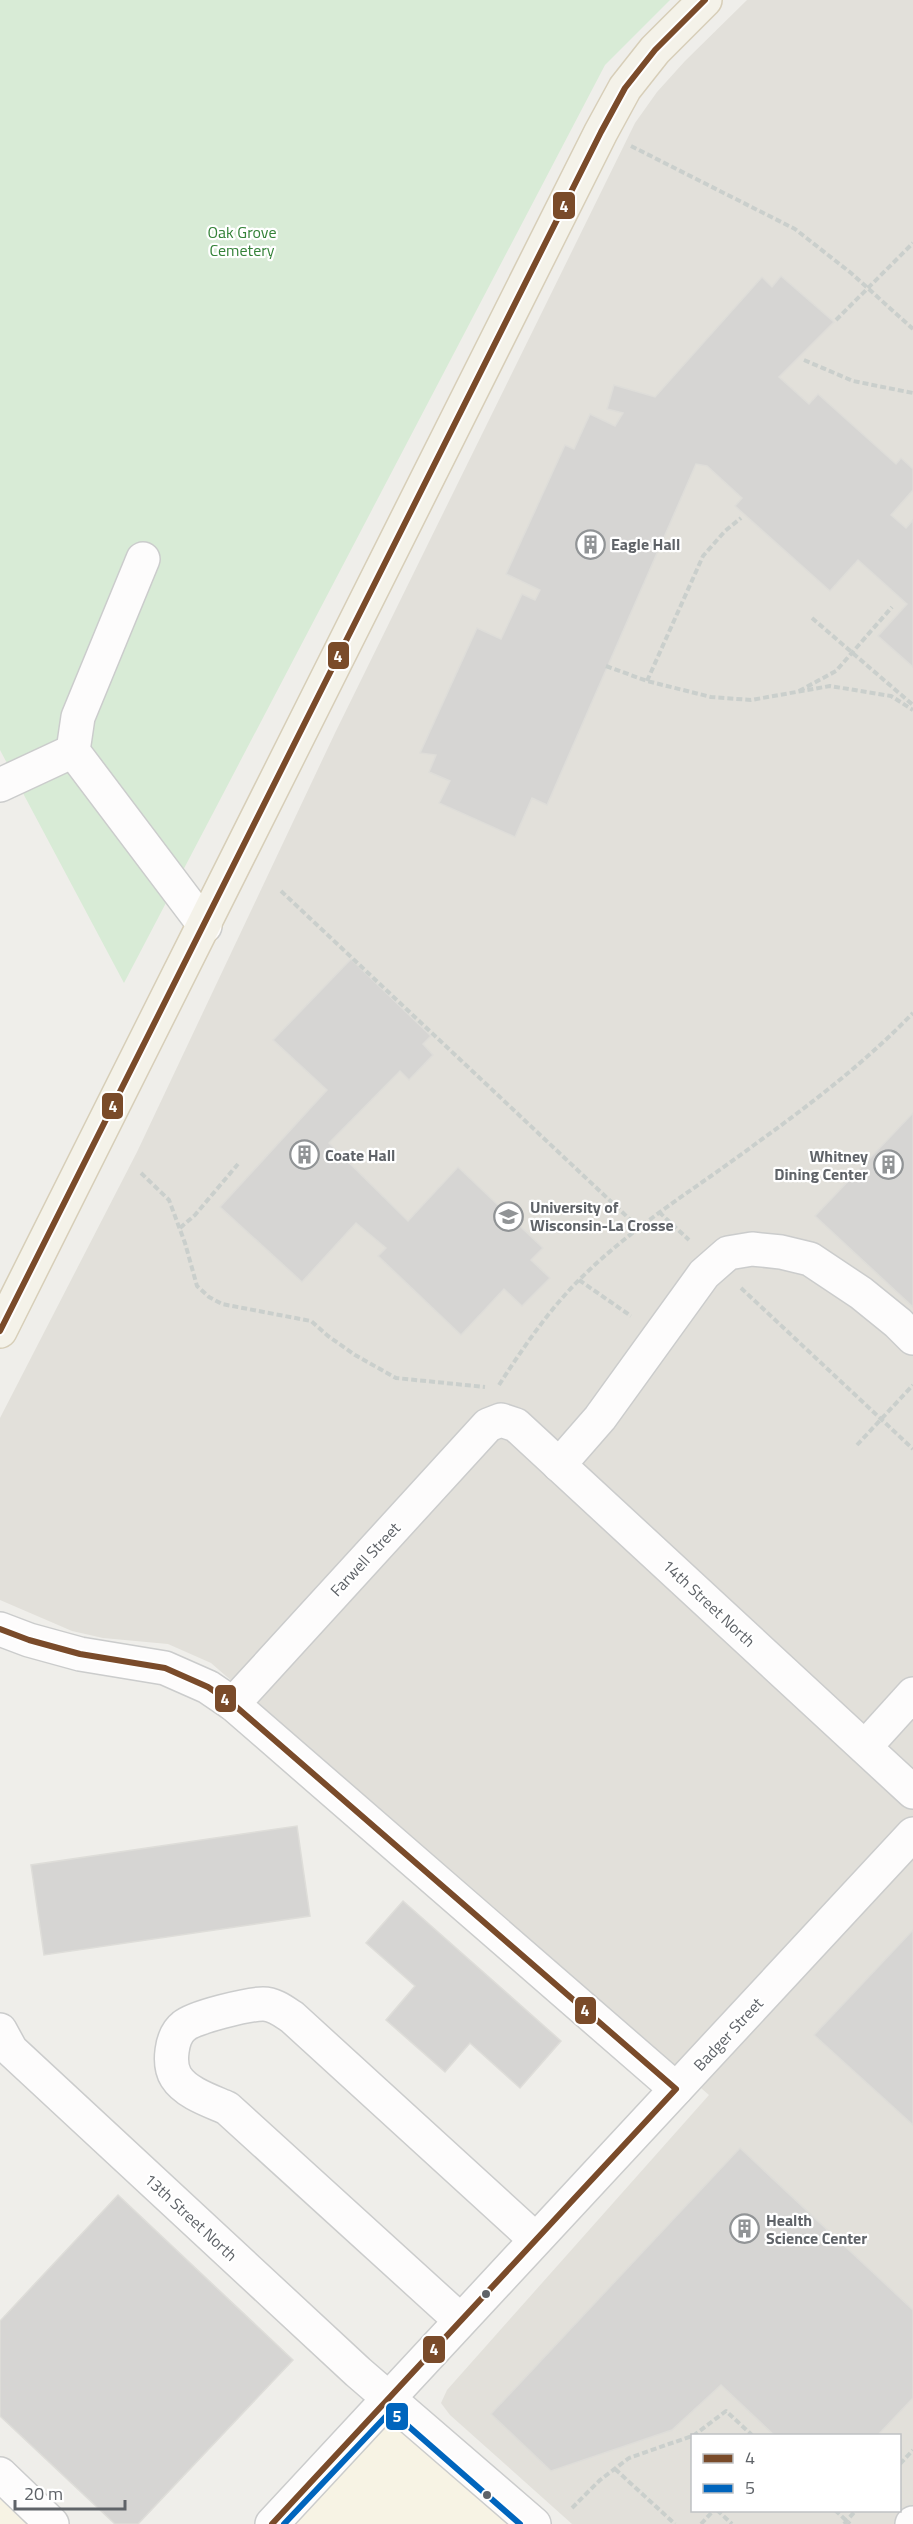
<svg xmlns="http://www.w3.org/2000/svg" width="913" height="2524" font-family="'Titillium Web',sans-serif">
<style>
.commercial{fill:#f7f3e4}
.education{fill:#e2e0da;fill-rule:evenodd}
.green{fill:#d8ebd6}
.building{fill:#d6d5d3;stroke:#deddd9;stroke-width:1.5}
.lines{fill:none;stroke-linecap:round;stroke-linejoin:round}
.minor-casing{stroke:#cbcccc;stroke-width:36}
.major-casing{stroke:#d7ceb8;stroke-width:36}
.path{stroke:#cacfcc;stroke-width:4;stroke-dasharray:6 3;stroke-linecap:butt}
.minor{stroke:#fdfcfc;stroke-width:33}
.major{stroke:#f4f2e9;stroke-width:33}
.bus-1-casing{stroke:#fff;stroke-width:10}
.bus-2-casing{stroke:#fff;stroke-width:10}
.bus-1{stroke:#7a4b2a;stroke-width:6}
.bus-2{stroke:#0065bd;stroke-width:6}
.bus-dot{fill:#5f6368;stroke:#fff;stroke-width:2}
.labels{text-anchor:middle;stroke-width:4.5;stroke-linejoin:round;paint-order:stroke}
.park-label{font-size:16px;fill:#348238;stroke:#fff}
.poi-label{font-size:16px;font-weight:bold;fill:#5f6368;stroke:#fff;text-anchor:start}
.street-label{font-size:16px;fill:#5f6368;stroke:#fff}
.line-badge{stroke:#fff;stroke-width:2}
.badge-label{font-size:16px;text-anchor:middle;font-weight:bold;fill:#fff}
</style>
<rect width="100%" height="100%" fill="#efeeea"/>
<!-- commercial -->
<g class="commercial">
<path d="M 390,2398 L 534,2524 L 272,2524 Z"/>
<path d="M 0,2474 L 52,2524 L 0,2524 Z"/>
</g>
<!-- education -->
<path class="education" d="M 747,0 L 913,0 L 913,2524 L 572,2524 L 450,2415 L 441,2403 L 447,2390 L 709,2095 L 211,1663 L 168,1644 L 103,1638 L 72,1631 L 0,1600 L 0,1418 L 137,1152 L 335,733 L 635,123 L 657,92 L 685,61 ZM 692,2436 L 900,2436 L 900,2510 L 692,2510 Z"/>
<!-- green -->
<path class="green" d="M 0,0 L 670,0 L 605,65 L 124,983 L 0,750 Z"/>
<!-- building -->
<g class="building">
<path d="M 781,276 L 834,322 L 779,377 L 809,404 L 818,394 L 896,464 L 901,458 L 913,469 L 913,490 L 891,515 L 906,528 L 913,520 L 913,667 L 878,636 L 907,604 L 858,560 L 830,591 L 735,506 L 742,498 L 707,466 L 696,464 L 547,805 L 532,798 L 515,837 L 439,803 L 450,781 L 429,772 L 436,755 L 420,753 L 477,628 L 501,639 L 522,594 L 535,600 L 540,590 L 506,574 L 565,445 L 574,449 L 590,414 L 615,426 L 623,413 L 607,409 L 614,385 L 655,397 L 762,277 L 772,287 Z"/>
<path d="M 351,959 L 431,1036 L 423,1044 L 433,1055 L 409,1080 L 400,1071 L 329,1143 L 408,1221 L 458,1167 L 543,1248 L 531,1260 L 550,1278 L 522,1306 L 504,1289 L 461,1335 L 378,1256 L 386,1248 L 356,1223 L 302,1282 L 220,1207 L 327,1090 L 273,1040 Z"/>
<path d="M 913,1113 L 913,1307 L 815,1216 Z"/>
<path d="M 297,1826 L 310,1916 L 44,1955 L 31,1865 Z"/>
<path d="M 403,1901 L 561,2041 L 520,2088 L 470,2043 L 445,2072 L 386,2020 L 415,1986 L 366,1943 Z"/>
<path d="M 913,1930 L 913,2125 L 814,2035 Z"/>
<path d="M 740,2148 L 913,2310 L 913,2398 L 877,2436 L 775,2436 L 721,2385 L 672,2430 L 551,2471 L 491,2414 Z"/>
<path d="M 118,2195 L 293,2360 L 138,2524 L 115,2524 L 0,2416 L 0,2321 Z"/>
</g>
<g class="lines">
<defs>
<g id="minor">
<path d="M 143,559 L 78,717 L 73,751 L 205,926"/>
<path d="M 0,785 L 73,751"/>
<path d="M 559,1465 L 600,1418 L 704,1274 L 728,1253 L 752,1249 L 781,1252 L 810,1259 L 861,1293 L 898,1323 L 913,1338"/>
<path d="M 0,1629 L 29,1640 L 80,1654 L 165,1668 L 208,1687 L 233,1704 L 676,2089"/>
<path d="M 233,1704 L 488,1425 L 501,1420 L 516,1425 L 913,1792"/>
<path d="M 865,1747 L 913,1694"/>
<path d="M 0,2030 L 11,2050 L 358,2372 L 534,2524"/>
<path d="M 460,2320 L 227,2108 C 211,2101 186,2093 176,2077 C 168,2064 171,2036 184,2026 C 194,2017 249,2004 263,2004 C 274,2004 283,2011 292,2017 L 535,2239"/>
<path d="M 0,2474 L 52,2524"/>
<path d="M 272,2524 L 913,1834"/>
<path d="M 912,2524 L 913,2523"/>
</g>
<path id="major" d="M 0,1331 L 601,132 L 625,88 L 655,50 L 705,0"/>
</defs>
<!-- minor casing -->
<use href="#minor" class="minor-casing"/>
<!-- major casing -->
<use href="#major" class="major-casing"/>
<!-- path -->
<g class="path">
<path d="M 631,146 L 795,229 L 851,273 L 913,329"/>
<path d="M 836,320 L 913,243"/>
<path d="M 804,360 L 853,381 L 913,393"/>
<path d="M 812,618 L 913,705"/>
<path d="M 606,666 L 647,681 L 711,697 L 751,700 L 830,686 L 891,696 L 913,710"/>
<path d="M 647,681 L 703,556 L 725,531 L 741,518"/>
<path d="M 799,691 L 836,671 L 892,607"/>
<path d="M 281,891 L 638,1227"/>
<path d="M 141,1173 L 169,1200 L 185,1243 L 197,1286 L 209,1297 L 222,1304 L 311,1321 L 328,1336 L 355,1355 L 396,1378 L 485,1387"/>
<path d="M 659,1212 L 689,1240"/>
<path d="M 180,1228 L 195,1215 L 238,1164"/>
<path d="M 579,1280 L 631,1316"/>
<path d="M 741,1288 L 913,1449"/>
<path d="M 499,1385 C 523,1348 548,1311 579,1280 C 619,1240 665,1208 711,1176 C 782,1125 852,1076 913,1013"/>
<path d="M 857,1445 L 913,1385"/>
<path d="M 693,2436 L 726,2411 L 753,2436"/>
<path d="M 900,2464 L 913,2450"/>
<path d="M 615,2469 L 675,2524"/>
<path d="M 572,2508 L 600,2480 L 629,2458 L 692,2436"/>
<path d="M 717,2510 L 732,2524"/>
<path d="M 835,2510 L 850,2524"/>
<path d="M 701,2524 L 714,2510"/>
<path d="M 844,2524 L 856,2510"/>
</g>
<!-- minor -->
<use href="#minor" class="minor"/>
<!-- major -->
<use href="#major" class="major"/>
<defs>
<g id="bus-1">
<path d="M 0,1331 L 601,132 L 625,88 L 655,50 L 705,0"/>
<path d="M 0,1629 L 29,1640 L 80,1654 L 165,1668 L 208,1687 L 233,1704 L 676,2089 L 272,2524"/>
</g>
<path id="bus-2" d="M 284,2524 L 391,2411 L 520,2524"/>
</defs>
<!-- bus-1 casing -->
<use href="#bus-1" class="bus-1-casing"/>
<!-- bus-2 casing -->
<use href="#bus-2" class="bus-2-casing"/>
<!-- bus-1 -->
<use href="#bus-1" class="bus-1"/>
<!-- bus-2 -->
<use href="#bus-2" class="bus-2"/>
</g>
<!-- icons -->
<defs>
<symbol id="building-ring" viewBox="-11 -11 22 22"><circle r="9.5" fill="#fff" stroke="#919496" stroke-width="1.5"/><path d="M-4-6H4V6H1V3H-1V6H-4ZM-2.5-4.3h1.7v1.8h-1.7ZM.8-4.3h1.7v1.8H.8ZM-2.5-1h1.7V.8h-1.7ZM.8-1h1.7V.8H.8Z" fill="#919496"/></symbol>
<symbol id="university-ring" viewBox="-11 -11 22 22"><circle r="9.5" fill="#fff" stroke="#919496" stroke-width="1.5"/><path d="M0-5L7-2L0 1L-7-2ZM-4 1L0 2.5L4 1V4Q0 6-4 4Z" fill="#919496"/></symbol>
</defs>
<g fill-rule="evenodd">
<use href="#building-ring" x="574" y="528" width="33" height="33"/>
<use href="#building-ring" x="288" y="1138" width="33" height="33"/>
<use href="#building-ring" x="872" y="1148" width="33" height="33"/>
<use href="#university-ring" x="492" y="1200" width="33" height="33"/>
<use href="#building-ring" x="728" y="2212" width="33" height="33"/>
</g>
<!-- markers -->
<g class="bus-dot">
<circle cx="486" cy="2294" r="5"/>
<circle cx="487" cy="2495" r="5"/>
</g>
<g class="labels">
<!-- park labels -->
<g class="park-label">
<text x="242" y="238">Oak Grove<tspan x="242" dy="18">Cemetery</tspan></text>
</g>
<!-- poi labels -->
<g class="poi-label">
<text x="611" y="550">Eagle Hall</text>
<text x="325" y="1161">Coate Hall</text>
<text x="868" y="1162" text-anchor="end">Whitney<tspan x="868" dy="18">Dining Center</tspan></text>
<text x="530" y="1213">University of<tspan x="530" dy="18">Wisconsin-La Crosse</tspan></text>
<text x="766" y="2226">Health<tspan x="766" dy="18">Science Center</tspan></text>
</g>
<!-- street labels -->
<g class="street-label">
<text transform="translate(365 1559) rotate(-47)" y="6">Farwell Street</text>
<text transform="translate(709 1603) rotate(43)" y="6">14th Street North</text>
<text transform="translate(728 2034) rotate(-47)" y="6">Badger Street</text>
<text transform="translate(191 2217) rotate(43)" y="6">13th Street North</text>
</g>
</g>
<g class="line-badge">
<rect x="552" y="191" width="24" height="29" rx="6" fill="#7a4b2a"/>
<rect x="327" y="641" width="23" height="29" rx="6" fill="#7a4b2a"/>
<rect x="101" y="1092" width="23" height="28" rx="6" fill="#7a4b2a"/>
<rect x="214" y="1684" width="23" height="29" rx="6" fill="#7a4b2a"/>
<rect x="574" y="1996" width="23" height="29" rx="6" fill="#7a4b2a"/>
<rect x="422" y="2335" width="24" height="29" rx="6" fill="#7a4b2a"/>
<rect x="385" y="2402" width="24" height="29" rx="6" fill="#0065bd"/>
</g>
<g class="badge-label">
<text x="564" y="212">4</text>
<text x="338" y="662">4</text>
<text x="113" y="1112">4</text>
<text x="225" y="1705">4</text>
<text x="585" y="2016">4</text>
<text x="434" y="2355">4</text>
<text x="397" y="2422">5</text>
</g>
<!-- legend -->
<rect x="691" y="2434" width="210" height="78" fill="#ffffff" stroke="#bfc1c3" stroke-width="1.5"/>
<rect x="703" y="2454" width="30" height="9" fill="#7a4b2a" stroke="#bfc1c3" stroke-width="1.5"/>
<text x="745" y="2464" font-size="18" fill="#5f6368">4</text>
<rect x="703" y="2484" width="30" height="9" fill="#0065bd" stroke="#bfc1c3" stroke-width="1.5"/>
<text x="745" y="2494" font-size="18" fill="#5f6368">5</text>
<!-- scale -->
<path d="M15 2500v9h110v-9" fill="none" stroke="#5f6368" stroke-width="3"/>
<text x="24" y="2500" font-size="18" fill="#5f6368" stroke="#ffffff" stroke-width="4.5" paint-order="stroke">20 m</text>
</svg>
